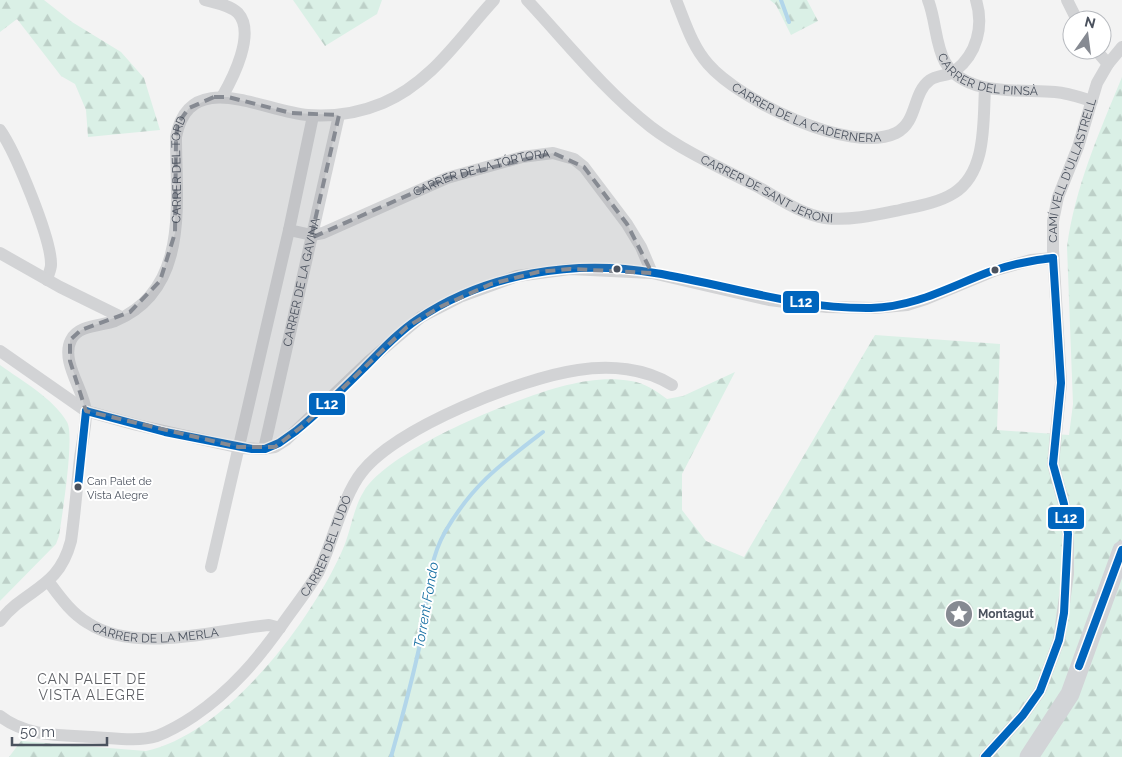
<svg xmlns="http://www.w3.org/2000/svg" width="1122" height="757" font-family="Raleway,sans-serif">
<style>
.forest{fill:url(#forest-firs)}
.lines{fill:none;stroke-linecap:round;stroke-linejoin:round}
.stream{stroke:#b2d6ea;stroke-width:4}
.street{stroke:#d2d3d5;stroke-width:12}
.secondary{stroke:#d2d4d7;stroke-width:19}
.bus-1-casing{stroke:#fff;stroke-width:11}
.bus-1{stroke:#0065bd;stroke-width:8}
.marked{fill:#868a92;fill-opacity:0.2;stroke:#868a92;stroke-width:4;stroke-dasharray:10 6;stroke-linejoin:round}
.bus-dot{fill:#4b525e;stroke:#fff;stroke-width:2}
.labels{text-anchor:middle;stroke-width:4;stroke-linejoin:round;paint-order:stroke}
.bus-label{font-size:11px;fill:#4b525e;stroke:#fff;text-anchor:start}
.street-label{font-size:12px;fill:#4b525e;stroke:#fff}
.poi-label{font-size:12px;font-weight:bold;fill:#4b525e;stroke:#fff;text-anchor:start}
.water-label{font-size:14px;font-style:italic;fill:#1871a4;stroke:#fff}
.neighbourhood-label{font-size:14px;letter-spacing:1px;fill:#5f6166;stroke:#fff}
.line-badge{stroke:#fff;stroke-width:2}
.badge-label{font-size:14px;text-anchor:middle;font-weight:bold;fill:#fff}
</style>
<defs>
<pattern id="forest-firs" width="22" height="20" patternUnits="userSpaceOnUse" patternTransform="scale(1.25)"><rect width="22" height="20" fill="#daf0e6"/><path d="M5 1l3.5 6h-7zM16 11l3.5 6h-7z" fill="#bdd0c8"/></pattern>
</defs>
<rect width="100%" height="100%" fill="#f3f3f3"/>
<!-- forest -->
<g class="forest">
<path d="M 0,0 L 44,0 L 72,22 L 121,52 L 144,78 L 160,130 L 88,137 L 86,110 L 75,84 L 61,76 L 17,19 L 0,32 Z"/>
<path d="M 293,0 L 382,0 L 377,14 L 325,46 Z"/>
<path d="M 770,0 L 807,0 L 818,21 L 791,35 L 776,5 Z"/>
<path d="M 1122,77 L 1122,757 L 9,757 L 21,741 L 146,751 C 227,733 310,623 342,551 C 351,532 353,508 364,491 C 391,448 518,397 567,385 C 587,380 610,377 631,381 C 645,383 656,391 667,399 L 683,396 L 735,372 L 682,474 L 682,510 L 706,541 L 744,557 L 875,335 L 1000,344 L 997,430 L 1069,435 L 1073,404 L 1067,247 C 1075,187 1099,133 1122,77 Z"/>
<path d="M 0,365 C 22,381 53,398 67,422 C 75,435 62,516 59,536 L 56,544 L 0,601 Z"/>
</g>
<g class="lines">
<!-- stream -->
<g class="stream">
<path d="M 781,0 L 789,22"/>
<path d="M 391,757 C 402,718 413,678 421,639 C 427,604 427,563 445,532 C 472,485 501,464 543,432"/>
</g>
<!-- street -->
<g class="street">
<path d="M 205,0 C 216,3 230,5 238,13 C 256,33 233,78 222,97"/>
<path id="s1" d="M 527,0 C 567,43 604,90 651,127 C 684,152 723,169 760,188 C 780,199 803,215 825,218 C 850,221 876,215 900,210 C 918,206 938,203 954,193 C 987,172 983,122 985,88"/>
<path id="s2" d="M 676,0 C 685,22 692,46 708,64 C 739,100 850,155 896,133 C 918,122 912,93 930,80 C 937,75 948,76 955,71 C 977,54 984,26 976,0"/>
<path id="s3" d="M 928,0 C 936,20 935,44 945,62 C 965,97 1021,89 1055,92 C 1068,93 1079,97 1092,101"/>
<path d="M 1067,0 L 1077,20"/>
<path d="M 1096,50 L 1108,64"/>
<path d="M 0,130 C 15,151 52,240 51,265 C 51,269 48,275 47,280"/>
<path id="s4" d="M 289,230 L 312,235 L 323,233 L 447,178 L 522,157 L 553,153 L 574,159 L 584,167 L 627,224 L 641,247 L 652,273"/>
<path d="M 0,253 L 60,287 L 121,317"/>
<path d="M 0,351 L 86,411 L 137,425 L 241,448 L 261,449 L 275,447 L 286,440 L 369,361 L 421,317 L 462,296 L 517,276 L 570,269 L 652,273 L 769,300 L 827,307 L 874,308 L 907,305 L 926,299 L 996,270 L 1031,260 L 1053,258"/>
<path id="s5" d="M 264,449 L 339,115"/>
<path d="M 211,567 L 289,230 L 313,116"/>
<path id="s6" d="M 48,581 C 60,597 71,613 88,623 C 135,654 216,630 269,625 L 280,628"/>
<path id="s7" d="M 0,621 C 27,587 58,590 71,541 C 75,513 77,485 80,458 C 82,443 86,427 86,412 C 85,392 60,361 71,340 C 78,325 101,326 115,321 C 190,290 176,202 176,137 C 189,66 264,112 308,115 C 334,117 359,113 383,103 C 432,82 459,38 494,0"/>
<path id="s8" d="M 0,716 C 26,737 62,735 93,737 C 114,738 137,742 157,736 C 170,731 182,724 194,716 C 232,690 258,659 284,622 C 296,605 308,590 318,573 C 333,543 342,497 362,472 C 397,427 522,378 578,370 C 610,365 645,368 672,385"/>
<path id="s9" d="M 985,757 L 1023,715 L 1040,691 L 1059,640 L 1068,574 L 1068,534 L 1064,504 L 1053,464 L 1061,383 L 1053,250 L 1053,221 L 1058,197 L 1078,147 L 1097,83 L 1108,64 L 1122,47"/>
</g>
<!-- secondary -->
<path class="secondary" d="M 1029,757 L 1070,694 L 1122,550"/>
<defs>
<g id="bus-1">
<path d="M 86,411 L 165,432 L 252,449 L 265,449 L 279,443 L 296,431 C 319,412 341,391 363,369 C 380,352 397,333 418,319 C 486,273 575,259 655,273 C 729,285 795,309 871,308 C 915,307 949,287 989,272 C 1009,265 1031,260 1053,258"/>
<path d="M 78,487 L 86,411"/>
<path d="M 1079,666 L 1122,550"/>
<path d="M 985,757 L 1023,715 L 1040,691 L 1059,640 L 1064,613 L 1068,534 L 1064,504 L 1053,464 L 1061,383 L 1053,258"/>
</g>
</defs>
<!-- bus-1 casing -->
<use href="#bus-1" class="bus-1-casing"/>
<!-- bus-1 -->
<use href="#bus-1" class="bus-1"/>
</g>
<!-- marked area -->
<path class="marked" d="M 214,97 L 228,97 L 291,113 L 339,115 L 311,238 L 447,178 L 553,153 L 584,167 L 627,224 L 652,273 L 570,269 L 538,272 L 491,284 L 440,307 L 407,327 L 304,425 L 275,447 L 238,447 L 86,411 L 70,361 L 70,340 L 81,330 L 130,312 L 160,281 L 175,233 L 176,137 L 178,123 L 189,108 Z"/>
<!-- icons -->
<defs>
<symbol id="sight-disc" viewBox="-11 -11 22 22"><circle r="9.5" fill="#868a92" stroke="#fff"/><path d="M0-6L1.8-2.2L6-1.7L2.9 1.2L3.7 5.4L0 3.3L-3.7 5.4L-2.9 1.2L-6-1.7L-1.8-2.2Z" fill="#fff"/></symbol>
</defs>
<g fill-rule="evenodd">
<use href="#sight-disc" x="943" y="598" width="32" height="32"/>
</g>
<!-- markers -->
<g class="bus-dot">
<circle cx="617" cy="269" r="4.5"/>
<circle cx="995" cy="270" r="4.5"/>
<circle cx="78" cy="487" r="4.5"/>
</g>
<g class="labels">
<!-- bus labels -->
<g class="bus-label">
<text x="87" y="485">Can Palet de<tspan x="87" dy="14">Vista Alegre</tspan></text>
</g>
<!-- street labels -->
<g class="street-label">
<text dy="4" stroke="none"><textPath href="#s3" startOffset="111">CARRER DEL PINSÀ</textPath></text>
<text dy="4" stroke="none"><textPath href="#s2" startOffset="185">CARRER DE LA CADERNERA</textPath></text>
<text dy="4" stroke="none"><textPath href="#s7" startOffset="540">CARRER DEL TORD</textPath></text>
<text dy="4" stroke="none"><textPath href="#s9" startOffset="616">CAMÍ VELL D'ULLASTRELL</textPath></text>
<text dy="4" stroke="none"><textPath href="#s4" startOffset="205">CARRER DE LA TÓRTORA</textPath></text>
<text dy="4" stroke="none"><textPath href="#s1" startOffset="310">CARRER DE SANT JERONI</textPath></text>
<text dy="4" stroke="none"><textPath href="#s5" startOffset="171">CARRER DE LA GAVINA</textPath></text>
<text dy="4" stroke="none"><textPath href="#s8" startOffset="422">CARRER DEL TUDÓ</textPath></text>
<text dy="4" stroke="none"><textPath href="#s6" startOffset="128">CARRER DE LA MERLA</textPath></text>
</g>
<!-- poi labels -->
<g class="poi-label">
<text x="978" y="618">Montagut</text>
</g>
<!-- water labels -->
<g class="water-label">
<text transform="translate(426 605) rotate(-80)" y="5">Torrent Fondo</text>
</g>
<!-- neighbourhood labels -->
<g class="neighbourhood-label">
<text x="92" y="684">CAN PALET DE<tspan x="92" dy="16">VISTA ALEGRE</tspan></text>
</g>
</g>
<g class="line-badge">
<rect x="782" y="290" width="38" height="24" rx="5" fill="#0065bd"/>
<rect x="308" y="392" width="38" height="24" rx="5" fill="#0065bd"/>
<rect x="1047" y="506" width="38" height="24" rx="5" fill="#0065bd"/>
</g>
<g class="badge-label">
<text x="801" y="307">L12</text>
<text x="327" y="409">L12</text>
<text x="1066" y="523">L12</text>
</g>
<!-- north arrow -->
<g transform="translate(1087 35) rotate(14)"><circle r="24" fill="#ffffff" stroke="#b7babf"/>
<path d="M0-4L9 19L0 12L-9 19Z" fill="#868a92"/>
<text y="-8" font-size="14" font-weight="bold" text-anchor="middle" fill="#4b525e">N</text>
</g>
<!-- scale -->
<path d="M12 737v8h95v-8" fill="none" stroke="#4b525e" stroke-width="2.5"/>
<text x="20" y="737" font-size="15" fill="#4b525e" stroke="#ffffff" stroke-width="4" paint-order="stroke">50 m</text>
</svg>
